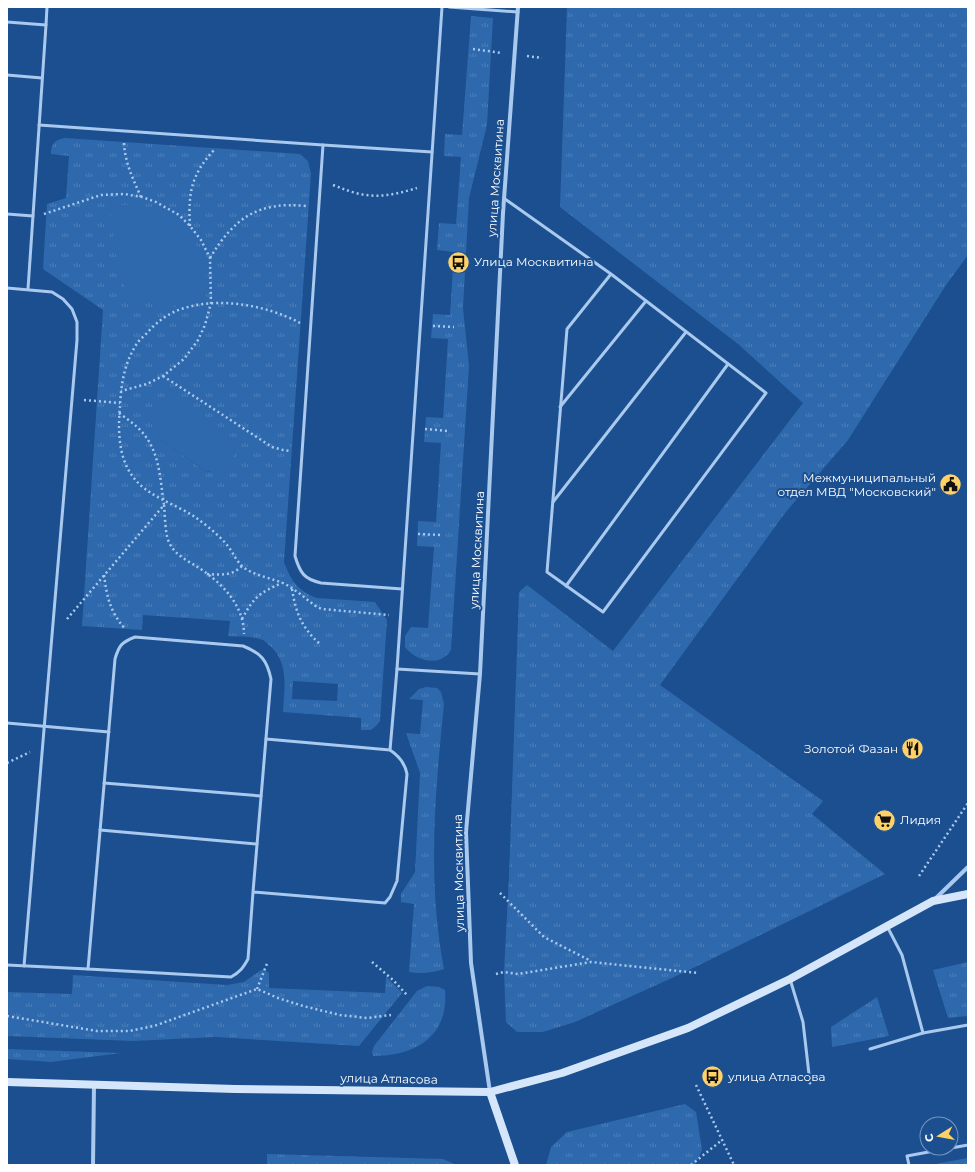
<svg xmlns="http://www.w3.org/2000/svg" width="975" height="1172" font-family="Montserrat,sans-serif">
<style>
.grass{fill:url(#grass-tufts);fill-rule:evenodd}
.park{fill:#2e69ad}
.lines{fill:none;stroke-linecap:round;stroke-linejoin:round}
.path{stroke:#a9c9ee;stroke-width:2.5;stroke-dasharray:2 3;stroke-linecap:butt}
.lane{stroke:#a9c9ee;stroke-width:3}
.street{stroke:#a9c9ee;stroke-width:4}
.secondary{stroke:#d6e6fa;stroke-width:8}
.labels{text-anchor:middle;stroke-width:4;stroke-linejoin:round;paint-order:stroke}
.street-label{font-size:12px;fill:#fff;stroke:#1b4f8f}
.poi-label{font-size:12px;fill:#fff;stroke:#1b4f8f;text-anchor:start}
</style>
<defs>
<pattern id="grass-tufts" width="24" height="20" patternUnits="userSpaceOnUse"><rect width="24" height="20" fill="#2e69ad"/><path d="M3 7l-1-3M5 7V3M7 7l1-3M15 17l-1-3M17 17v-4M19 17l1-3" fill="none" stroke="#4d80b9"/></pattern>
</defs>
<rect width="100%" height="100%" fill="#1b4f8f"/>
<!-- grass -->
<g class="grass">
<path d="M 567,7 L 968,7 L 968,255 L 946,285 L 848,440 L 785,513 L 660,685 L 823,801 L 812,814 L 885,874 L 685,972 L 575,1022 L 543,1032 L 517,1032 L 506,1022 L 504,972 L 509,876 L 519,592 L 527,585 L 613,651 L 803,403 L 738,344 L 560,207 Z"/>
<path d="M 471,16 L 493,18 L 487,125 L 469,198 L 463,308 L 469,366 L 451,650 C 440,668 416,661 405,647 L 405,636 L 411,627 L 428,628 L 434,547 L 417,546 L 418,521 L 436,522 L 441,443 L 424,442 L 426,417 L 443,418 L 448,339 L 431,338 L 433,314 L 450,315 L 454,252 L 437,250 L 439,223 L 456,224 L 461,157 L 444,156 L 445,134 L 462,135 Z"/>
<path d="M 65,138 L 300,154 L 308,161 L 311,174 L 284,562 C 291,581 298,591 317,598 L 375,602 L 387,620 L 380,721 L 377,725 L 371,730 L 361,730 L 361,718 L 283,712 C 284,690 290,662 269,645 C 267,643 263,639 259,639 C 250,636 238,637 228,636 L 230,621 L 143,615 L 142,630 L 82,626 L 103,310 L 43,269 L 47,204 L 66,198 L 69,156 L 51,154 C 51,143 55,140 65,138 ZM 156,436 L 211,472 L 205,471 ZM 293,681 L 338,684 L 337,701 L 292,699 Z"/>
<path d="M 426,687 L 437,688 L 441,692 L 444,704 C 435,794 427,880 444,969 C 432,973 421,974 409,972 L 414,904 L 401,902 L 401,894 L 415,872 L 420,773 L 406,733 L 420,734 L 423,700 L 409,699 L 419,689 Z"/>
<path d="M 968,962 L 968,1016 L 948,1018 L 933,970 Z"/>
<path d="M 261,970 L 265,970 L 269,973 L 269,988 L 385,993 L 386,976 L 402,993 L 359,1046 L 216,1037 L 133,1041 L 7,1036 L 7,973 L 7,992 L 72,994 L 73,975 L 227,985 L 244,982 Z"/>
<path d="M 427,986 L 439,987 L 445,990 C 449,1037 415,1056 373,1056 L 372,1052 L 374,1046 L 417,991 Z"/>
<path d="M 877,997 L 889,1036 L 832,1047 L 831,1027 Z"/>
<path d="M 7,1049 L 121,1053 L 51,1062 L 7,1059 Z"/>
<path d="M 685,1104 L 696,1112 L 702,1150 L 695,1165 L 546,1165 L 551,1147 L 567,1132 Z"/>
<path d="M 267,1154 L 443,1159 L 457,1165 L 267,1165 Z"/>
<path d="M 968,1158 L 968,1165 L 930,1165 Z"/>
</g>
<!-- park -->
<g class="park">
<path d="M 125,205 C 156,207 177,217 195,243 C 198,248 204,255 206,261 C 208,270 206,289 206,298 L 166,308 L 134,298 L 120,280 L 109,206 Z"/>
<path d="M 172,402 L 180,402 L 230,436 C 241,451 232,458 224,470 L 215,472 L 205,471 L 156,436 C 154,433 152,428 153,424 C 155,416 165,405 172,402 Z"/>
</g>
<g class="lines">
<!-- path -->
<g class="path">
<path d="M 473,49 L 502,53"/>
<path d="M 527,56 L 542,58"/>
<path d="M 124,143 C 125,163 133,179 141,197"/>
<path d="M 333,185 C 341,188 348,191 356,193 C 378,199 397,194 417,188"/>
<path d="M 44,214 L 101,195 L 124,194 L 142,197 L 156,202 L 179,215 L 190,226 L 201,240 L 210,258 L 211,303 L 205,325 L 198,340 L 184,359 L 163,376 L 147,384 L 121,391"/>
<path d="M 190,226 C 188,193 191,175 214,150"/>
<path d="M 210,258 C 234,218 258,201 306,206"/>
<path d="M 300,323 C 265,304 211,295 174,312 C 163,317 154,325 146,334 C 142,338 138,341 136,345 C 124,364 121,385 120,406 C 118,428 118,455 131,474 C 145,496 174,503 195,517 C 206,525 218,534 227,545 C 233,552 236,561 243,567 C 255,576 272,578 285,584 C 296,590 306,599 317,607 L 322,609 L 389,615"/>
<path d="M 433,326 L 454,327"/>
<path d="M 163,376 L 272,447 L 283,450 L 290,451"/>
<path d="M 84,400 L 120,403"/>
<path d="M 425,429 L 448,431"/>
<path d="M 164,505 C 165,514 165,535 169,542 C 174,554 186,560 196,566 C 220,581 244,604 244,634"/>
<path d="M 418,534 L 442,535"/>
<path d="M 207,574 C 220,575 232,576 242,566"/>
<path d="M 104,575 C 107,598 110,611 125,629"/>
<path d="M 292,589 C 296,614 302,628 321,645"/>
<path d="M 67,619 L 164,505 C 160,479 160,451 141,431 C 135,424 127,419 119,413"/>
<path d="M 242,619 C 254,597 259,593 282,583"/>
<path d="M 7,763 L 30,752"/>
<path d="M 919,876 L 968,803"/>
<path d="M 500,893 L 544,937 L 591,961"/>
<path d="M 372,962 L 393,980 L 407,995"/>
<path d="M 496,974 L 504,972 L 518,974 L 591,962 L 698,973"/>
<path d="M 257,989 L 268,961"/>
<path d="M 7,1016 L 97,1031 L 129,1031 L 154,1026 L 257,989 L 278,998 L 303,1006 L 340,1015 L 367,1018 L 391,1015"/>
<path d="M 696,1085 L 734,1165"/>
<path d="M 691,1165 L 722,1140"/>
</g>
<!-- lane -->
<g class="lane">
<path d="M 449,7 L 518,12"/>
<path d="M 7,22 L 46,25 L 47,7"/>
<path d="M 7,75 L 42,78"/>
<path d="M 39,125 L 323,145 L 295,556 C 300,573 304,579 321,583 L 402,589"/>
<path d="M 323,145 L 432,152"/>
<path d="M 505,199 L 611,274 L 766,393 L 603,612 L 547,572 L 567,329 L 611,274"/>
<path d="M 7,214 L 33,216"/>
<path d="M 7,288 L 52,292 L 63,299 L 72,309 L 77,322 L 77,340 L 24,966"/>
<path d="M 28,289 L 46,25"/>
<path d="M 560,407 L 646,301"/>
<path d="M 553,502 L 686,332"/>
<path d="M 566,586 L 728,364"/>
<path d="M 397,669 L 480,674"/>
<path d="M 7,723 L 109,732"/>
<path d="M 266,739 L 390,750"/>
<path d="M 104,783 L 261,796"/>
<path d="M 100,830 L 257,844"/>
<path d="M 253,892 L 248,959 C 243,968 240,972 231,977 L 88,969 L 115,659 C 119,645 122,642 135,637 L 243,646 C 261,653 267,660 271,679 L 253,892 L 385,903 L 390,897 L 397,881 L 407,774 C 405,763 399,756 390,750 L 397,669 L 442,7"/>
<path d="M 888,928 L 902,955 L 923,1033"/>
<path d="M 7,965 L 88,969"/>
<path d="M 790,979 L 803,1022 L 810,1083"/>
<path d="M 870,1049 L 923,1033 L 968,1025"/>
<path d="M 951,1148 L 968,1145"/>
<path d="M 909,1165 L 907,1156 L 950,1148"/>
</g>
<!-- street -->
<g class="street">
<path d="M 935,899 L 968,867"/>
<path d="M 490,1092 L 471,963 L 466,832 L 480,674 L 503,213 L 518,7"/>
<path d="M 93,1165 L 94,1085"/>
</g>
<!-- secondary -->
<g class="secondary">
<path d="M 7,1082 L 235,1089 L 490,1092 L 562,1073 L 688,1028 L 790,979 L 933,901 L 968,894"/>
<path d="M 490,1092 L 515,1165"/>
</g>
</g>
<!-- icons -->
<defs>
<symbol id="bus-disc" viewBox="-11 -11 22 22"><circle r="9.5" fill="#ffd166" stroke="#1b4f8f"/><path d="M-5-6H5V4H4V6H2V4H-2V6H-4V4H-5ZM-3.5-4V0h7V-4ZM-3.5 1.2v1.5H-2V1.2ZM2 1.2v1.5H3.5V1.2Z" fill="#111"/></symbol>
<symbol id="civic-disc" viewBox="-11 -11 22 22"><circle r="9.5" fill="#ffd166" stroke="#1b4f8f"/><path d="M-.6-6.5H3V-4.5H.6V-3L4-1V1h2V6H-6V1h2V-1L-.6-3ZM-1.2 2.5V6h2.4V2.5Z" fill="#111"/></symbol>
<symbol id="restaurant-disc" viewBox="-11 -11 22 22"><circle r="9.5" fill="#ffd166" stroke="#1b4f8f"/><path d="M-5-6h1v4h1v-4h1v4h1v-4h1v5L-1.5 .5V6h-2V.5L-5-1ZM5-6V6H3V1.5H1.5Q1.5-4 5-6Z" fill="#111"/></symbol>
<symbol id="supermarket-disc" viewBox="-11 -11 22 22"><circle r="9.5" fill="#ffd166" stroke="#1b4f8f"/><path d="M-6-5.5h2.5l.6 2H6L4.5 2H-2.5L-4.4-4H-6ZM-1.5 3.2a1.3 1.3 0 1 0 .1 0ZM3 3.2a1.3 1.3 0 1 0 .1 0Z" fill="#111"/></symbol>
</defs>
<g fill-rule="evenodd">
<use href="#bus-disc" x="446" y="250" width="25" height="25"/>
<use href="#civic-disc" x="938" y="472" width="25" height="25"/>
<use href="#restaurant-disc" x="900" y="736" width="25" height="25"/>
<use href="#supermarket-disc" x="872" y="808" width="25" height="25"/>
<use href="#bus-disc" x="700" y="1064" width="25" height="25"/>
</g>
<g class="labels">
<!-- street labels -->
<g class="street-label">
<text transform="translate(496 178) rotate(-86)" y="4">улица Москвитина</text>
<text transform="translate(477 550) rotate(-87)" y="4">улица Москвитина</text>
<text transform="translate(459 873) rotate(-91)" y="4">улица Москвитина</text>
<text transform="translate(389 1079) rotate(1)" y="4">улица Атласова</text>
</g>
<!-- poi labels -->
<g class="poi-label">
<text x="474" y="266">Улица Москвитина</text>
<text x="936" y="482" text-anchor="end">Межмуниципальный<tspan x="936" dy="14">отдел МВД "Московский"</tspan></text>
<text x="898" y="753" text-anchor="end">Золотой Фазан</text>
<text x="900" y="824">Лидия</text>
<text x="728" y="1081">улица Атласова</text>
</g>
</g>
<!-- border -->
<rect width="975" height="1172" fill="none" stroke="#ffffff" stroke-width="16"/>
<!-- north arrow -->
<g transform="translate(939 1136) rotate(259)"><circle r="19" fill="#1b4f8f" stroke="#7695bc"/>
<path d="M0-3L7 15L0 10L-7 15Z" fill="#ffd166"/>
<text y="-6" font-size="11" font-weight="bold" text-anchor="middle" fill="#ffffff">С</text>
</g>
</svg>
